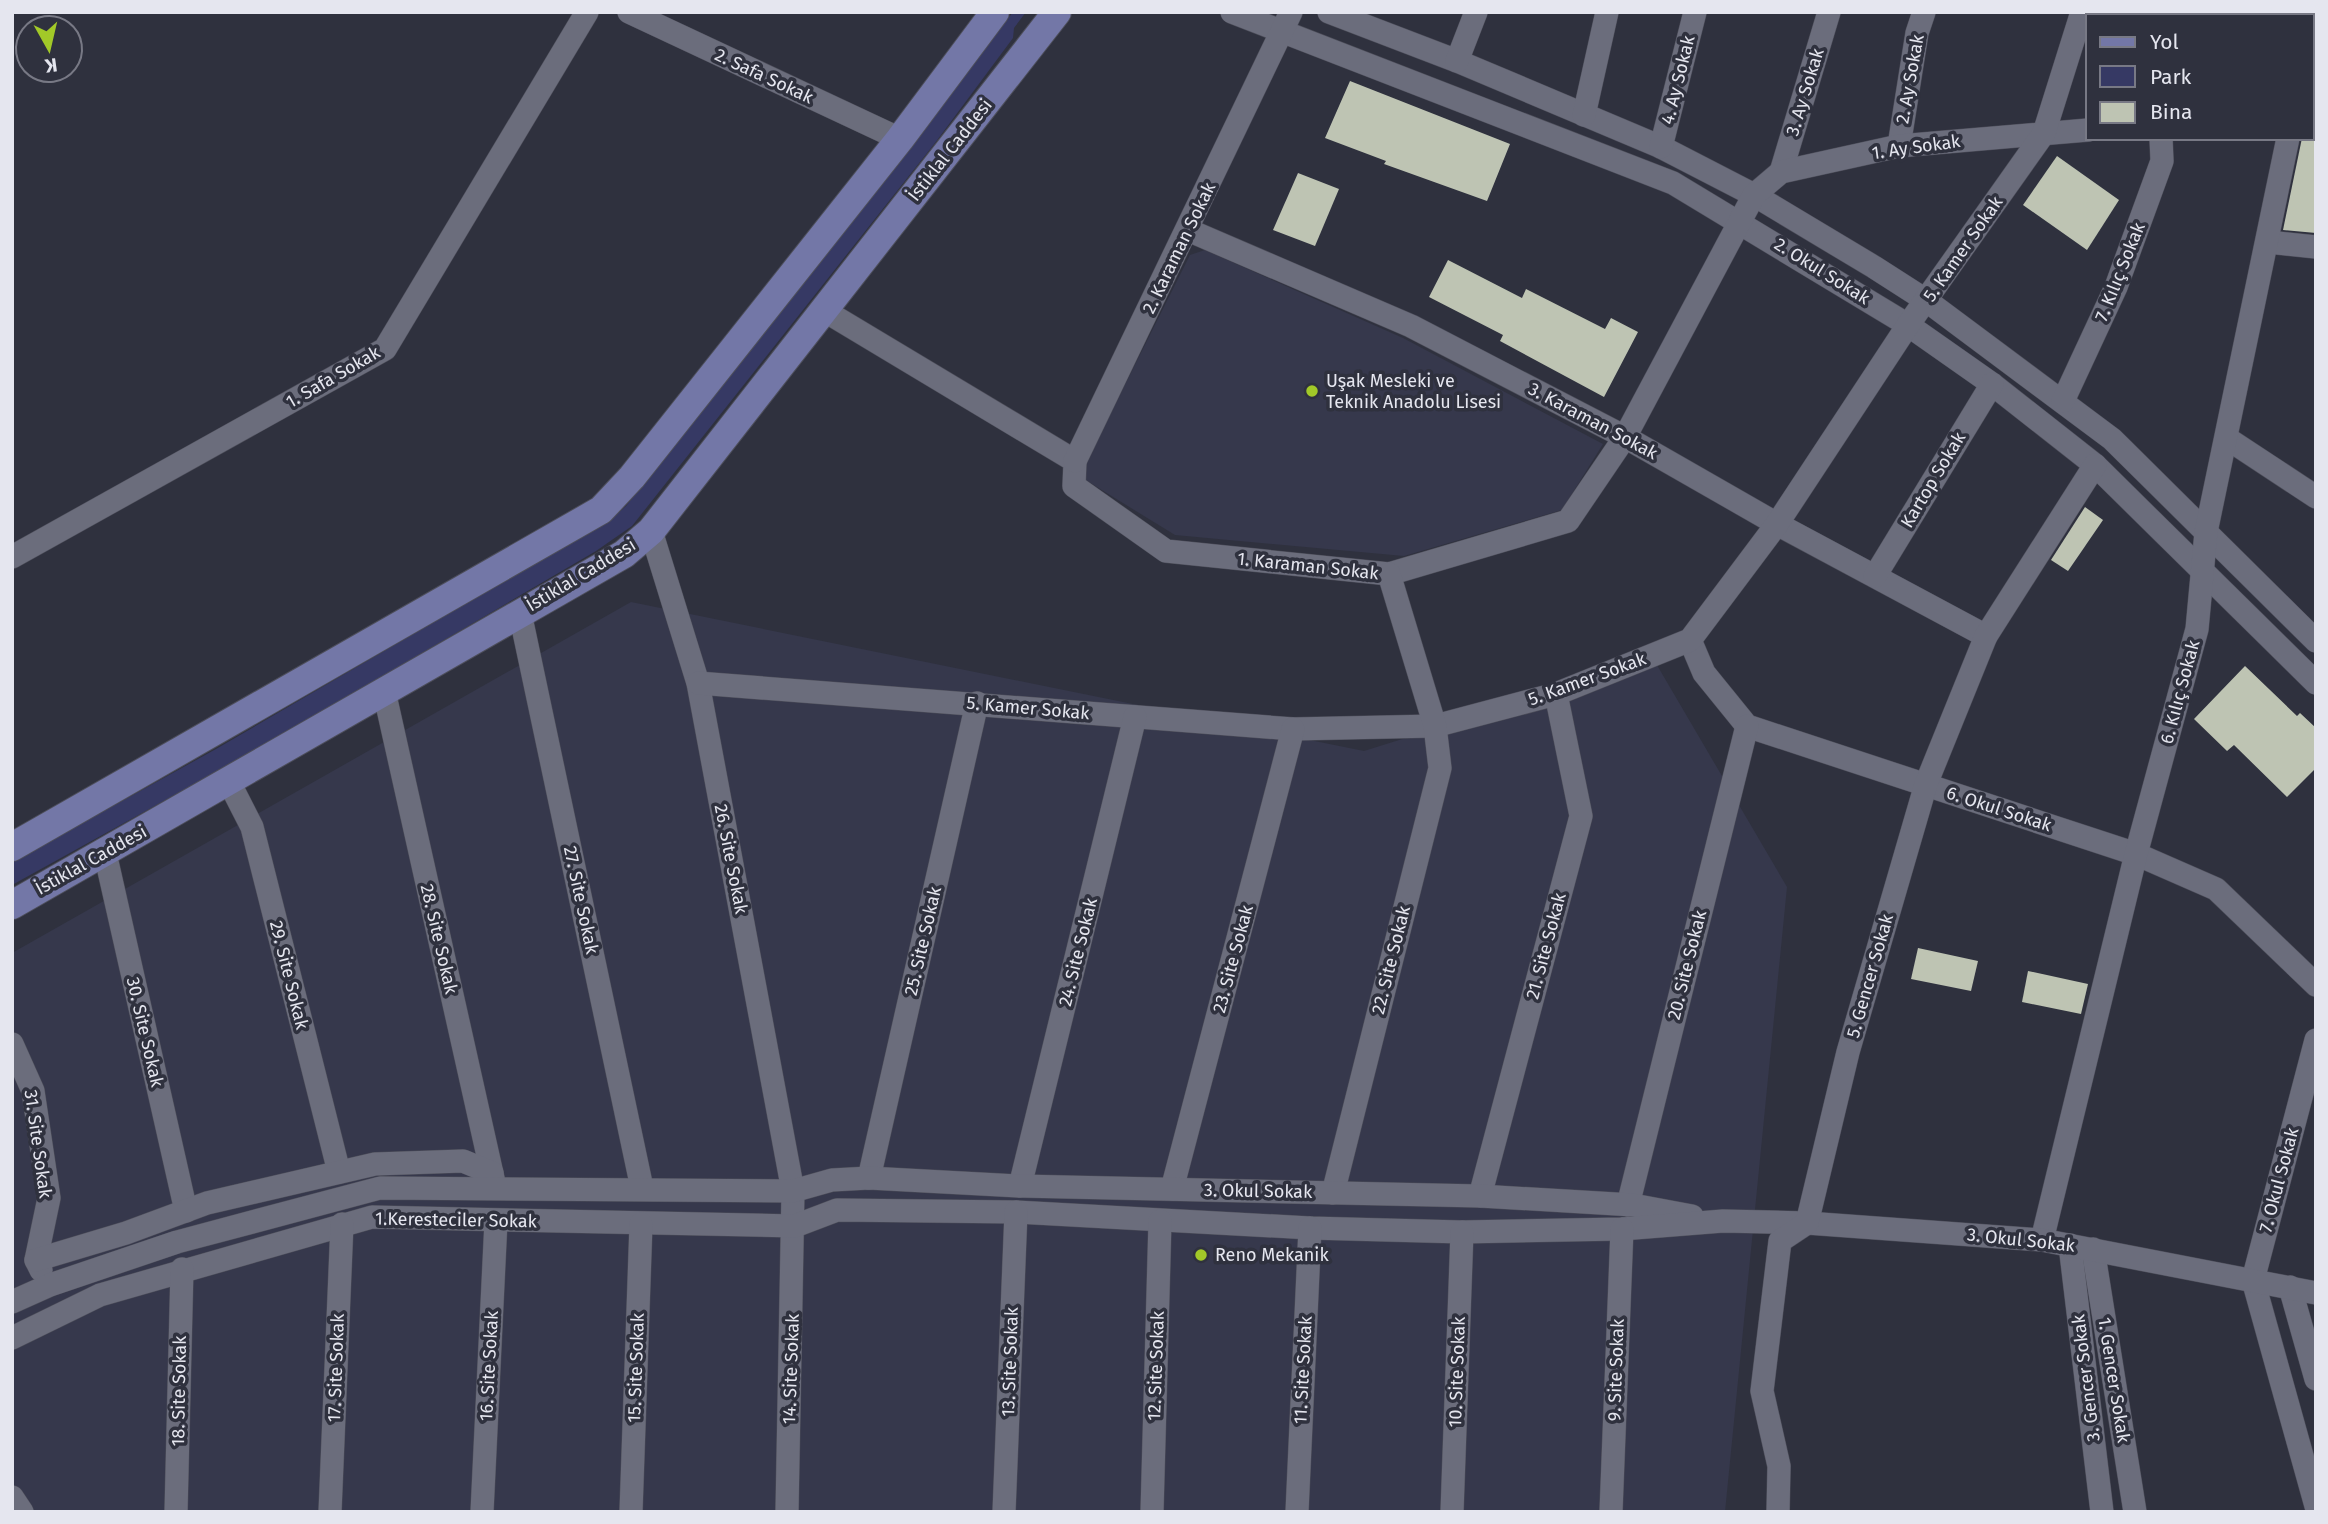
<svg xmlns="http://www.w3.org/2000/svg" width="2328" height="1524" font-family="'Fira Sans',sans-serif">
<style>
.built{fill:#36384c}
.green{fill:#363964}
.building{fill:#bec4b3}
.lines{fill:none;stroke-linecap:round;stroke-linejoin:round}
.minor-casing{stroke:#4d4e5a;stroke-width:24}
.major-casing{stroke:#4d4e5a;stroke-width:30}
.minor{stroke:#6b6d7c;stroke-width:23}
.major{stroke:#7377a7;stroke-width:28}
.poi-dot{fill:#a2c928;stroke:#2f313e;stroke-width:2.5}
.labels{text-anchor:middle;stroke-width:7;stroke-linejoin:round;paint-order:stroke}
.street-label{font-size:18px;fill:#e5e6ef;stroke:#2f313e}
.poi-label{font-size:18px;fill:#e5e6ef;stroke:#2f313e;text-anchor:start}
</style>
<rect width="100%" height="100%" fill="#2f313e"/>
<!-- built -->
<g class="built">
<path d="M 1205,250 L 1403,338 L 1603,444 L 1562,510 L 1404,556 L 1175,535 L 1079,476 L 1190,255 Z"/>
<path d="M 631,602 L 1364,751 L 1654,660 L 1787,887 L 1725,1512 L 12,1512 L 12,953 Z"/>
</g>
<!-- green -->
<path class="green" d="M 1013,12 L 1026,12 L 1014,28 L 1013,38 L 935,143 L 632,526 L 596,551 L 265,745 L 12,885 L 12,862 L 216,749 L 611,519 L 626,506 Z"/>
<!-- building -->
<g class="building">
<path d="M 1350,81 L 1510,144 L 1487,201 L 1384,164 L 1386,161 L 1325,138 Z"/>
<path d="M 2302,138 L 2316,138 L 2316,233 L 2283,230 Z"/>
<path d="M 2057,156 L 2119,200 L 2087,250 L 2023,205 Z"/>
<path d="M 1298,173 L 1339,189 L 1315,246 L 1273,230 Z"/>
<path d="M 1448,260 L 1522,298 L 1526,289 L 1605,329 L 1611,318 L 1638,332 L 1604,397 L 1500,341 L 1503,335 L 1429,297 Z"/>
<path d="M 2085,507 L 2103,520 L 2068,571 L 2051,560 Z"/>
<path d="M 2245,666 L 2297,716 L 2300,713 L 2316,728 L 2316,768 L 2287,797 L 2234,745 L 2227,751 L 2194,719 Z"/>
<path d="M 1918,948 L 1978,961 L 1971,991 L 1911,979 Z"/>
<path d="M 2028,971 L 2088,984 L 2081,1014 L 2022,1002 Z"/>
</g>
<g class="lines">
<defs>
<g id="minor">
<path d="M 629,12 L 900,139"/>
<path d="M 1232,12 L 1673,183 L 1908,325 L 1992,384 L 2095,465 L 2316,683"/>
<path d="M 1329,12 L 1457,61 L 1661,147 L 1754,195 L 1874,267 L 1927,301 L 2112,439 L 2316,641"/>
<path d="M 1457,61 L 1476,12"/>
<path d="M 1584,115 L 1607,12"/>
<path d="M 2312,116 L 2316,115"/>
<path d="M 1899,146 L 1917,33 L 1924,12"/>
<path d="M 1661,147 L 1695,12"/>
<path d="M 1781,172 L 1829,12"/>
<path d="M 1188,230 L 1411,326 L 1625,437 L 1777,524 L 1986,636"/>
<path d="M 2268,242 L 2316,247"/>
<path d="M 825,311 L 1075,461 L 1074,486 L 1166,551 L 1389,574 L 1568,521 L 1625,437 L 1754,195 L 1781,172 L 1899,146 L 2088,130"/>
<path d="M 2063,401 L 2116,287 L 2162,161 L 2161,138"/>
<path d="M 2228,439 L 2316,497"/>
<path d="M 1075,461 L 1291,12"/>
<path d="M 651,531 L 698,683 L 793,1191 L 787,1512"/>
<path d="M 12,557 L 385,349 L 587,12"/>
<path d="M 1875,576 L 1992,384"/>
<path d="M 520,613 L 642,1188"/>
<path d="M 1690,640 L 1704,673 L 1747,726 L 2136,854 L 2216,889 L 2316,985"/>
<path d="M 698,683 L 1293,729 L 1435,726 L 1556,694 L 1690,640 L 1777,524 L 1908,325 L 2044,133 L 2082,12"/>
<path d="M 384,691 L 495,1187"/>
<path d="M 229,782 L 252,827 L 339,1172"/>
<path d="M 105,853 L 186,1211"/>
<path d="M 2316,1040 L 2253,1280 L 2316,1506"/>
<path d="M 12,1044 L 33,1091 L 49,1198 L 36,1260 L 41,1270"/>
<path d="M 869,1178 L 977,703"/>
<path d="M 1020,1186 L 1135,717"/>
<path d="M 1172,1189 L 1293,729"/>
<path d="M 1333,1193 L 1440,768 L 1435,726 L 1389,574"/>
<path d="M 1480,1196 L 1581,816 L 1556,694"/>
<path d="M 1628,1205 L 1747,726"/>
<path d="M 2042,1240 L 2136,854 L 2197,629 L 2206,532 L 2288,138"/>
<path d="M 2070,1245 L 2102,1512"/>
<path d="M 2093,1249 L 2135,1512"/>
<path d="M 36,1260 L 126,1233 L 207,1203 L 375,1164 L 463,1161 L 492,1173"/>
<path d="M 2290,1287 L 2316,1379"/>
<path d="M 12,1302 L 50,1285 L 177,1242 L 380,1188 L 793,1191 L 832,1180 L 869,1178 L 1020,1186 L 1480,1196 L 1633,1205 L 1692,1216"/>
<path d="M 12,1338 L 100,1295 L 372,1217 L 795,1226 L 837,1210 L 1016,1212 L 1310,1228 L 1462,1232 L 1622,1229 L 1723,1221 L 1807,1223 L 2042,1240 L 2316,1293"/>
<path d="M 12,1497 L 22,1512"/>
<path d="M 176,1512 L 182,1269"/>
<path d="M 330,1512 L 342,1224"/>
<path d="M 482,1512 L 496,1221"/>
<path d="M 631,1512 L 641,1224"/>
<path d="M 1004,1512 L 1016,1212"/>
<path d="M 1152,1512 L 1160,1221"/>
<path d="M 1297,1512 L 1310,1228"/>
<path d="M 1452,1512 L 1462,1232"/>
<path d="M 1611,1512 L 1622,1229"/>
<path d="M 1778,1512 L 1779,1466 L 1762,1391 L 1780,1241 L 1807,1223 L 1848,1052 L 1926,784 L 1986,636 L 2095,465"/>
</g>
<g id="major">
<path d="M 12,847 L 601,510 L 632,477 L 900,139 L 995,12"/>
<path d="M 12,905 L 624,554 L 651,531 L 1057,12"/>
</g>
</defs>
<!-- minor casing -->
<use href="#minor" class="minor-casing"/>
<!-- major casing -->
<use href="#major" class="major-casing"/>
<!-- minor -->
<use href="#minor" class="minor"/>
<!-- major -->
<use href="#major" class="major"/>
</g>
<!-- markers -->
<g class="poi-dot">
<circle cx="1312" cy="391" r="7"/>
<circle cx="1201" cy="1255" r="7"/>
</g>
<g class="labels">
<!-- street labels -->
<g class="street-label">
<text transform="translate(764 76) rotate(25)" y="6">2. Safa Sokak</text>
<text transform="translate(1910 79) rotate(-80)" y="6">2. Ay Sokak</text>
<text transform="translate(1678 80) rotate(-76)" y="6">4. Ay Sokak</text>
<text transform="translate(1805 92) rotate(-73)" y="6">3. Ay Sokak</text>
<text transform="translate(1916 147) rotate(-8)" y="6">1. Ay Sokak</text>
<text transform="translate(950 150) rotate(-52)" y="6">İstiklal Caddesi</text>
<text transform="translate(1179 248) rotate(-64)" y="6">2. Karaman Sokak</text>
<text transform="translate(1963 249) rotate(-55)" y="6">5. Kamer Sokak</text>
<text transform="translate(1822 271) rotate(32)" y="6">2. Okul Sokak</text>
<text transform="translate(2120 272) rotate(-68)" y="6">7. Kılıç Sokak</text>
<text transform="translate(333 377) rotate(-30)" y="6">1. Safa Sokak</text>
<text transform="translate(1593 421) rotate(28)" y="6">3. Karaman Sokak</text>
<text transform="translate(1933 480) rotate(-59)" y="6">Kartop Sokak</text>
<text transform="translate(1308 566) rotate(6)" y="6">1. Karaman Sokak</text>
<text transform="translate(581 575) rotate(-31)" y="6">İstiklal Caddesi</text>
<text transform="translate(1587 679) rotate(-20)" y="6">5. Kamer Sokak</text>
<text transform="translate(2180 692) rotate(-75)" y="6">6. Kılıç Sokak</text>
<text transform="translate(1028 708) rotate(5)" y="6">5. Kamer Sokak</text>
<text transform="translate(1999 809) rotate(18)" y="6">6. Okul Sokak</text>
<text transform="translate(731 859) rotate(79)" y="6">26. Site Sokak</text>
<text transform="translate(91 860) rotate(-29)" y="6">İstiklal Caddesi</text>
<text transform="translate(581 900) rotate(78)" y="6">27. Site Sokak</text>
<text transform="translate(439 939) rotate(77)" y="6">28. Site Sokak</text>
<text transform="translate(923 941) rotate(-77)" y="6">25. Site Sokak</text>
<text transform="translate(1546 946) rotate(-75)" y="6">21. Site Sokak</text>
<text transform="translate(1078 952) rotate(-76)" y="6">24. Site Sokak</text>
<text transform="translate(1233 959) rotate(-75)" y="6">23. Site Sokak</text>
<text transform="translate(1391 960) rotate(-76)" y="6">22. Site Sokak</text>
<text transform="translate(1687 965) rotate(-76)" y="6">20. Site Sokak</text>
<text transform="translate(289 975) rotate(76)" y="6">29. Site Sokak</text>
<text transform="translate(1870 976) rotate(-74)" y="6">5. Gencer Sokak</text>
<text transform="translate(145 1032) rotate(77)" y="6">30. Site Sokak</text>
<text transform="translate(38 1144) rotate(82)" y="6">31. Site Sokak</text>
<text transform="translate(2279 1180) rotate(-75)" y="6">7. Okul Sokak</text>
<text transform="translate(1258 1191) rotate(1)" y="6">3. Okul Sokak</text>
<text transform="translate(456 1220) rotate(1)" y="6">1.Keresteciler Sokak</text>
<text transform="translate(2021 1240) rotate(6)" y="6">3. Okul Sokak</text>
<text transform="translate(1010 1362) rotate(-88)" y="6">13. Site Sokak</text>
<text transform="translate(489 1366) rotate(-87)" y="6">16. Site Sokak</text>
<text transform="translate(1156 1366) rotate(-88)" y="6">12. Site Sokak</text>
<text transform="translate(336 1368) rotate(-88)" y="6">17. Site Sokak</text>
<text transform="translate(636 1368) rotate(-88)" y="6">15. Site Sokak</text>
<text transform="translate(791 1369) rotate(-88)" y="6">14. Site Sokak</text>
<text transform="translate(1303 1370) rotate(-87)" y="6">11. Site Sokak</text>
<text transform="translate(1616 1370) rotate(-88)" y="6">9. Site Sokak</text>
<text transform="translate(1457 1372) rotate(-88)" y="6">10. Site Sokak</text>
<text transform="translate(2086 1378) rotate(-97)" y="6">3. Gencer Sokak</text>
<text transform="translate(2114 1380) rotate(81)" y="6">1. Gencer Sokak</text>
<text transform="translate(179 1391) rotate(-89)" y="6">18. Site Sokak</text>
</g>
<!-- poi labels -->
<g class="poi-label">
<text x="1326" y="387">Uşak Mesleki ve<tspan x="1326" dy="21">Teknik Anadolu Lisesi</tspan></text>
<text x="1215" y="1261">Reno Mekanik</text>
</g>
</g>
<!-- border -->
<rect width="2328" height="1524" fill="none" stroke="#e5e6ef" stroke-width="28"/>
<!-- legend -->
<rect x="2086" y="14" width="228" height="126" fill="#2f313e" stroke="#787985" stroke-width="2"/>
<rect x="2100" y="37" width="35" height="10" fill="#7377a7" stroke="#787985" stroke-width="2"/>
<text x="2150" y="49" font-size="21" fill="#e5e6ef">Yol</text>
<rect x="2100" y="66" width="35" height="21" fill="#363964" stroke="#787985" stroke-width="2"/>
<text x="2150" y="84" font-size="21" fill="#e5e6ef">Park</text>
<rect x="2100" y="102" width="35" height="21" fill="#bec4b3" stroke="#787985" stroke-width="2"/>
<text x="2150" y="119" font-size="21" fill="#e5e6ef">Bina</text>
<!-- north arrow -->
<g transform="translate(49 49) rotate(172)"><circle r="33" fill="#2f313e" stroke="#787985" stroke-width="2"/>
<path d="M0-5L12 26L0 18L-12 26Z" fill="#a2c928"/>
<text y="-10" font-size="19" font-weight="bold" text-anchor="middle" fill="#e5e6ef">K</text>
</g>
</svg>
